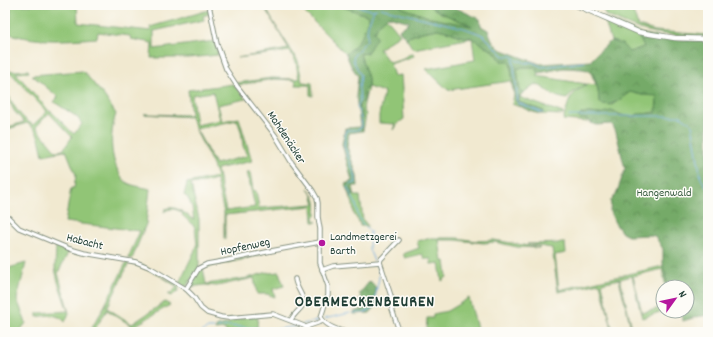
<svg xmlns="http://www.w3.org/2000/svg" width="713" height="337" font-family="Dekko,sans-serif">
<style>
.grass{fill:#91c576;stroke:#588155;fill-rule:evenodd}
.forest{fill:url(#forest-crowns);stroke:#4a744e}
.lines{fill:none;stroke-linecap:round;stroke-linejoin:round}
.stream{stroke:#71ade2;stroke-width:1}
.minor-casing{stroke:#889382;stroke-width:5.5}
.tertiary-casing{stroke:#889382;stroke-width:6}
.minor{stroke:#fff;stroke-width:3.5}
.tertiary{stroke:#fff;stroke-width:4.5}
.poi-dot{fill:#b5179e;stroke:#fdfcf7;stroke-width:1.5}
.labels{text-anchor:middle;stroke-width:3;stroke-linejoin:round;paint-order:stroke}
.street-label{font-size:12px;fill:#1f3d34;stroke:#fdfcf7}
.park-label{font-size:12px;fill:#3c5f44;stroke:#fdfcf7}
.poi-label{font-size:12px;fill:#1f3d34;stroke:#fdfcf7;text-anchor:start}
.district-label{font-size:16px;font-weight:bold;letter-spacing:1px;fill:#1f3d34;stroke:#fdfcf7}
</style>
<defs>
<pattern id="forest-crowns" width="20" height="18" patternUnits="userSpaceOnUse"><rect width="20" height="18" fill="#74aa67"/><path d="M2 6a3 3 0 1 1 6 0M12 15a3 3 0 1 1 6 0" fill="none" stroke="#5f8c56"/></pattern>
</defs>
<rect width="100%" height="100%" fill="#fdfcf7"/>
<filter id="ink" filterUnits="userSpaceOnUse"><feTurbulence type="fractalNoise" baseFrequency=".025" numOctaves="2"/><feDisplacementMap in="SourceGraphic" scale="8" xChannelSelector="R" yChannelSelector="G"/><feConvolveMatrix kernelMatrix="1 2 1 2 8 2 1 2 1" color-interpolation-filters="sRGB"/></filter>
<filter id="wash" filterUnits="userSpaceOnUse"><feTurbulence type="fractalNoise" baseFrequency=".012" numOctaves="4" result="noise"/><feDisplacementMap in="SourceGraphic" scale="16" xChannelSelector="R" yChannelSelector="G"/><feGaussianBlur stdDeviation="0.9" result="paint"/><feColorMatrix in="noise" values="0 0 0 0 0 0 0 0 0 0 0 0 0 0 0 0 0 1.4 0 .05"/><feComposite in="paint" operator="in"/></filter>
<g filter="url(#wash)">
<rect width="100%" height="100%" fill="#f1e9d0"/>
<!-- grass -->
<g class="grass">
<path d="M 11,5 L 77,5 L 78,23 L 151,31 L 150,27 L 209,10 L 209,14 L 203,16 L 204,20 L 154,31 L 154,49 L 215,41 L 218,55 L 189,58 L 151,58 L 152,43 L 131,39 L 130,36 L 98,32 L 97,38 C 67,40 39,43 10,34 Z"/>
<path d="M 263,5 L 264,5 L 274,23 L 298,61 L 302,82 L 312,83 L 313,96 L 310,95 L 310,85 L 296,85 L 295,80 L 274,79 L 238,85 L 236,83 L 272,78 L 299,79 L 296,62 L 290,51 L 237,58 L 289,49 Z"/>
<path d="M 297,5 L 338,5 L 369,16 C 364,33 360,42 346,54 Z"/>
<path d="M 401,5 L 428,5 L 439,12 L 475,27 L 431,18 L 400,7 Z"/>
<path d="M 604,5 L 631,5 L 638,26 L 655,31 L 708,35 L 708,37 C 689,36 670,36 652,32 C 635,29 620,21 605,15 L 605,13 L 601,9 Z"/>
<path d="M 386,17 L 400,34 L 379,49 L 389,62 L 401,59 L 412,53 L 414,56 L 390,64 L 394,76 L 401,75 L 404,119 L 397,124 L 393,130 L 395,124 L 379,123 L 379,115 L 384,92 L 368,87 L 363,108 L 366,115 L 363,131 L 362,131 L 362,112 L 359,108 L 363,91 L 368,87 L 368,79 L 360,54 L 367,53 C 377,37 369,32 386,17 Z"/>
<path d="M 604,18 L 640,33 L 639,38 L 644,47 L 629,52 L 615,42 L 611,41 Z"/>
<path d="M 438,29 L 450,32 L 459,36 L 472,38 L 496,53 L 501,61 L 510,62 L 516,102 L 520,107 L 512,104 L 514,95 L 511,81 L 448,90 L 426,69 L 475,60 L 472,38 L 413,49 L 406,38 L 422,32 Z"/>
<path d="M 523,67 L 533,67 L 539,73 L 537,76 L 586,84 L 571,94 L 567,99 C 562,98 556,97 552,94 C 546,90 542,86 535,84 L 523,93 L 520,91 L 517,69 Z"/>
<path d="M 5,69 L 13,71 L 28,70 L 29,72 L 16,73 L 49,111 L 52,112 L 74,134 L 82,124 L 77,117 L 54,102 L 58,97 L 32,75 L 83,71 L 105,97 L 116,114 C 109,134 109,165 126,182 C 131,186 143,187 150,189 L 146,224 L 132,259 L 128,258 L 140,231 L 65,222 L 71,188 L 74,188 L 76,175 L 66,150 L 65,152 L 64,151 L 43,155 C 39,140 40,132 27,123 L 5,130 L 5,128 L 24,122 L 14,111 L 8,98 L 5,99 L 5,97 L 9,96 C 15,109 21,117 33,125 L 47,112 L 11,73 L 5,72 ZM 49,113 L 72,137 L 63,150 L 56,151 L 36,127 Z"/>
<path d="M 590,71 L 592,71 C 596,82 599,91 599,103 L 612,105 L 630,92 L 642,95 L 658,95 L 657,113 L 654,112 L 628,117 L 611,111 L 600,114 L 589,113 L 581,114 L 578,117 L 589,120 L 589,122 L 563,120 C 571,98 566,98 587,84 L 596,85 Z"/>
<path d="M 233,84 L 246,99 L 218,105 L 222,121 L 239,118 L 252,161 L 217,169 L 226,211 L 255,207 L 247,172 L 250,172 L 253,190 L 256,191 L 259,208 L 315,204 L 312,193 L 308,188 C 317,199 317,202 316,215 L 314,217 L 315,221 L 317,222 L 313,222 L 312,206 L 225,215 L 225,239 L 224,239 L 224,213 L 216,180 L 191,184 L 199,219 L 199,267 L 186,287 L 179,283 L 197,246 L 195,227 L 182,215 L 183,213 C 177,209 170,207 164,212 L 165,209 C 176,204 185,214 194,220 L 192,207 L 188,198 L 184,195 L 187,183 L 217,177 C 211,156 197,138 191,117 L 144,114 L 191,115 L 188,90 ZM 213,92 L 220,120 L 196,125 L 192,95 ZM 237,120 L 241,131 L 243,146 L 247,156 L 215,164 L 196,129 Z"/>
<path d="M 519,97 L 563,113 L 563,115 L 540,114 L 544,112 L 519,102 Z"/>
<path d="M 353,186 L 355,196 L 360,196 L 363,220 L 368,226 L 360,226 C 360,221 356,219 354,214 C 353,208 354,203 350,198 L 354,195 L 351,188 Z"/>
<path d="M 432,238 L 457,238 L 477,241 L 494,240 L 540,248 L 517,247 L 495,242 L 484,243 L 455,240 L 439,240 L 442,261 L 445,261 L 447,277 L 442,281 L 439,263 L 431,264 L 431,259 L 425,259 L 422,254 L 405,258 L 403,254 L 419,248 L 417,241 Z"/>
<path d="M 565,243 L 566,253 L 555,255 L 559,290 L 663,266 L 668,287 L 666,287 L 662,269 L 633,276 L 642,313 L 663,307 L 663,311 L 642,318 L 632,276 L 620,279 L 633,332 L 632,332 L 619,279 L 602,283 L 612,328 L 600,283 L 558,292 L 552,248 L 527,244 Z"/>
<path d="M 56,246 L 69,251 L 58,273 L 69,313 L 65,322 C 58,313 47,315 37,317 L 37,313 L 68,311 L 58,282 L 55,269 Z"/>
<path d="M 263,254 L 241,260 L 203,268 L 206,284 L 248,278 L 268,272 L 269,273 L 279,272 L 284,286 L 273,289 L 275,297 L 267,294 L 257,294 L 254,278 L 217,286 L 205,285 L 189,287 L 203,266 Z"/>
<path d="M 127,261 L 144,266 L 176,284 L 179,287 L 178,291 L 176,292 L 172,296 L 168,294 L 171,293 L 177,287 C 162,276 147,267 129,263 L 107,308 L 132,324 L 165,302 L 170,305 L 133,327 L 132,332 L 131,332 L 132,326 L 107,310 L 93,332 L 89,332 L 102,311 Z"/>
<path d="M 26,263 L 17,299 L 26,323 L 19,332 L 5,332 L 5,269 Z"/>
<path d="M 469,298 L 478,332 L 426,332 L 427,318 L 433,318 L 433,314 L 447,311 Z"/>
<path d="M 258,316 L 257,329 L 266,330 L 267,332 L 226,332 L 225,329 L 215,330 L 217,326 L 230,323 L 229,319 Z"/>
</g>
<!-- forest -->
<g class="forest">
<path d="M 338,5 L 401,5 L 401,7 L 431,18 L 472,26 L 439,12 L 428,5 L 449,5 L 480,19 L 481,26 L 488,30 L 493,42 L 500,49 L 540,64 L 591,61 L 595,55 L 611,41 L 622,44 L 629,52 L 644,47 L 639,38 L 640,33 C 662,39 685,40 708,41 L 708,315 L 696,317 L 683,321 L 681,314 L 679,311 L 687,311 L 687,287 L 668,287 L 663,266 L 663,249 L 655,236 L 649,235 L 628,236 L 622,233 L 615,223 L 610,212 L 611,200 L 616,195 L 625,169 L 616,132 L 613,126 L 611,124 L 596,125 L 591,123 L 589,120 L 580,119 L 578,117 L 581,114 L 589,113 L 600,114 L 611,111 L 623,116 L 636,117 L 637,114 L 656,113 L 657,96 L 642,95 L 630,92 C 618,100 614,108 599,103 C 599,91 597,82 592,71 L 582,69 L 564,68 L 539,73 L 533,67 L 523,67 L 517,69 L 520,90 L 523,93 L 519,97 L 519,102 L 544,111 L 540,114 C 532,112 522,109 516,102 L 510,62 L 501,61 L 496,53 L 472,38 L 459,36 L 450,32 L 438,29 L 422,32 L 406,38 L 399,30 L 410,22 L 388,16 L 379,24 L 374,32 L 377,37 L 367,53 L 360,54 L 368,78 L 368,87 L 363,91 L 365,94 L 364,101 L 361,103 L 359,108 L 362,112 L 362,131 L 349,133 L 347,147 L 357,175 L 358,186 L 353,186 L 351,188 L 354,195 L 350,198 L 345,184 L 352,181 L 342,144 L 345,128 L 360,127 L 356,96 L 358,76 L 351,66 L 346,54 C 360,42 364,33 369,16 Z"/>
<path d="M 370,281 C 377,287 377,289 375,297 L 377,299 L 375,307 L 370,313 L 354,314 L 354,312 L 366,308 L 360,301 L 361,296 L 359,294 Z"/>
</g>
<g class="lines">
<!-- stream -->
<g class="stream">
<path d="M 354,5 L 371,10 L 377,9"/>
<path d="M 380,8 L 464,28 L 483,35 L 504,56 L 513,56 L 517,61 L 522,61 L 525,63 L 532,62 L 542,67 L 585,62"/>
<path d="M 374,10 L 368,25 L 367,40 L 354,55 L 353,60 L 361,76 L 359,88 L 360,100 L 357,107 L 361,119 L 362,125 L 361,128 L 357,130 L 346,130 L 344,146 L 356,178 L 355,180 L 356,183 L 350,184 L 348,189 L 349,191 L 356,204 L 358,216 L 363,225 L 370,231 L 369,249 L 374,261"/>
<path d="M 513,58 L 518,103 L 543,113"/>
<path d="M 569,116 L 681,116 L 692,124 L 701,179 L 708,189"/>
<path d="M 353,313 L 364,313 L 373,308 L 379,278 L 379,273 L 376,264"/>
<path d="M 324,319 L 350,313"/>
<path d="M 303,324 L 321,320"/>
<path d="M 217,328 L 229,326 L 270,329"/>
<path d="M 277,329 L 298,326"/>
<path d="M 202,332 L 208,328 L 214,328"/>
</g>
</g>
</g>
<g filter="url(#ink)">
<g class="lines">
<defs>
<g id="minor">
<path d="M 209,5 L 217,44 L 226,69 L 237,86 L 275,135 L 292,163 L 313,191 L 317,198 L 318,203 L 318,217 L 320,229 L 320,263 L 328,286 L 328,295 L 321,317 C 325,326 338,330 346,332"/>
<path d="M 5,214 L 19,228 L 70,249 L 84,253 L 136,262 L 151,268 L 186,289 L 193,296 L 201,308 L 207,313 L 221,317 L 228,318 L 273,314 L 304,326 L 310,332"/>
<path d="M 380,262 L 381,259 L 399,240"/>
<path d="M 322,270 L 333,266 L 380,262"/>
<path d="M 186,289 L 199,268 L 207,264 L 224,261 L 271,251 L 320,242"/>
<path d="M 291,320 C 295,312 302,309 304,303 C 303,294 296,288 295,279"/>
<path d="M 306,327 L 323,321"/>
<path d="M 367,332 L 399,331 L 391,306 L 391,296 L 380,262"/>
</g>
<path id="tertiary" d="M 576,5 L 638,32 L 675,38 L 708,39"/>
</defs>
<!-- minor casing -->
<use href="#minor" class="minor-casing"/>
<!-- tertiary casing -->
<use href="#tertiary" class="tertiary-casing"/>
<!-- minor -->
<use href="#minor" class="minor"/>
<!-- tertiary -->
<use href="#tertiary" class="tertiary"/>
</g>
</g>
<!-- markers -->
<circle class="poi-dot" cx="322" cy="243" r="4"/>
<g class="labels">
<!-- street labels -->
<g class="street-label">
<text transform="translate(287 137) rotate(57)" y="4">Mahdenäcker</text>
<text transform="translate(85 241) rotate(14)" y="4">Habacht</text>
<text transform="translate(245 246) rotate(-12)" y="4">Hopfenweg</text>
</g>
<!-- park labels -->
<g class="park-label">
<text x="664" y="196">Hangenwald</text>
</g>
<!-- poi labels -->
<g class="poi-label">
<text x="330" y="240">Landmetzgerei<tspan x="330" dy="14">Barth</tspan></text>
</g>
<!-- district labels -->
<g class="district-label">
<text x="365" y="306">OBERMECKENBEUREN</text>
</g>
</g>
<!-- margin -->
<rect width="713" height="337" fill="none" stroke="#fdfcf7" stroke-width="20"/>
<!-- north arrow -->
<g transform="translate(675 299) rotate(57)"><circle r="19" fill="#fdfcf7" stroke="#a4b0a9"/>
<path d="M0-3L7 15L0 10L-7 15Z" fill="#b5179e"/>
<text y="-6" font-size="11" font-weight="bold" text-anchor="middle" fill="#1f3d34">N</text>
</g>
</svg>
